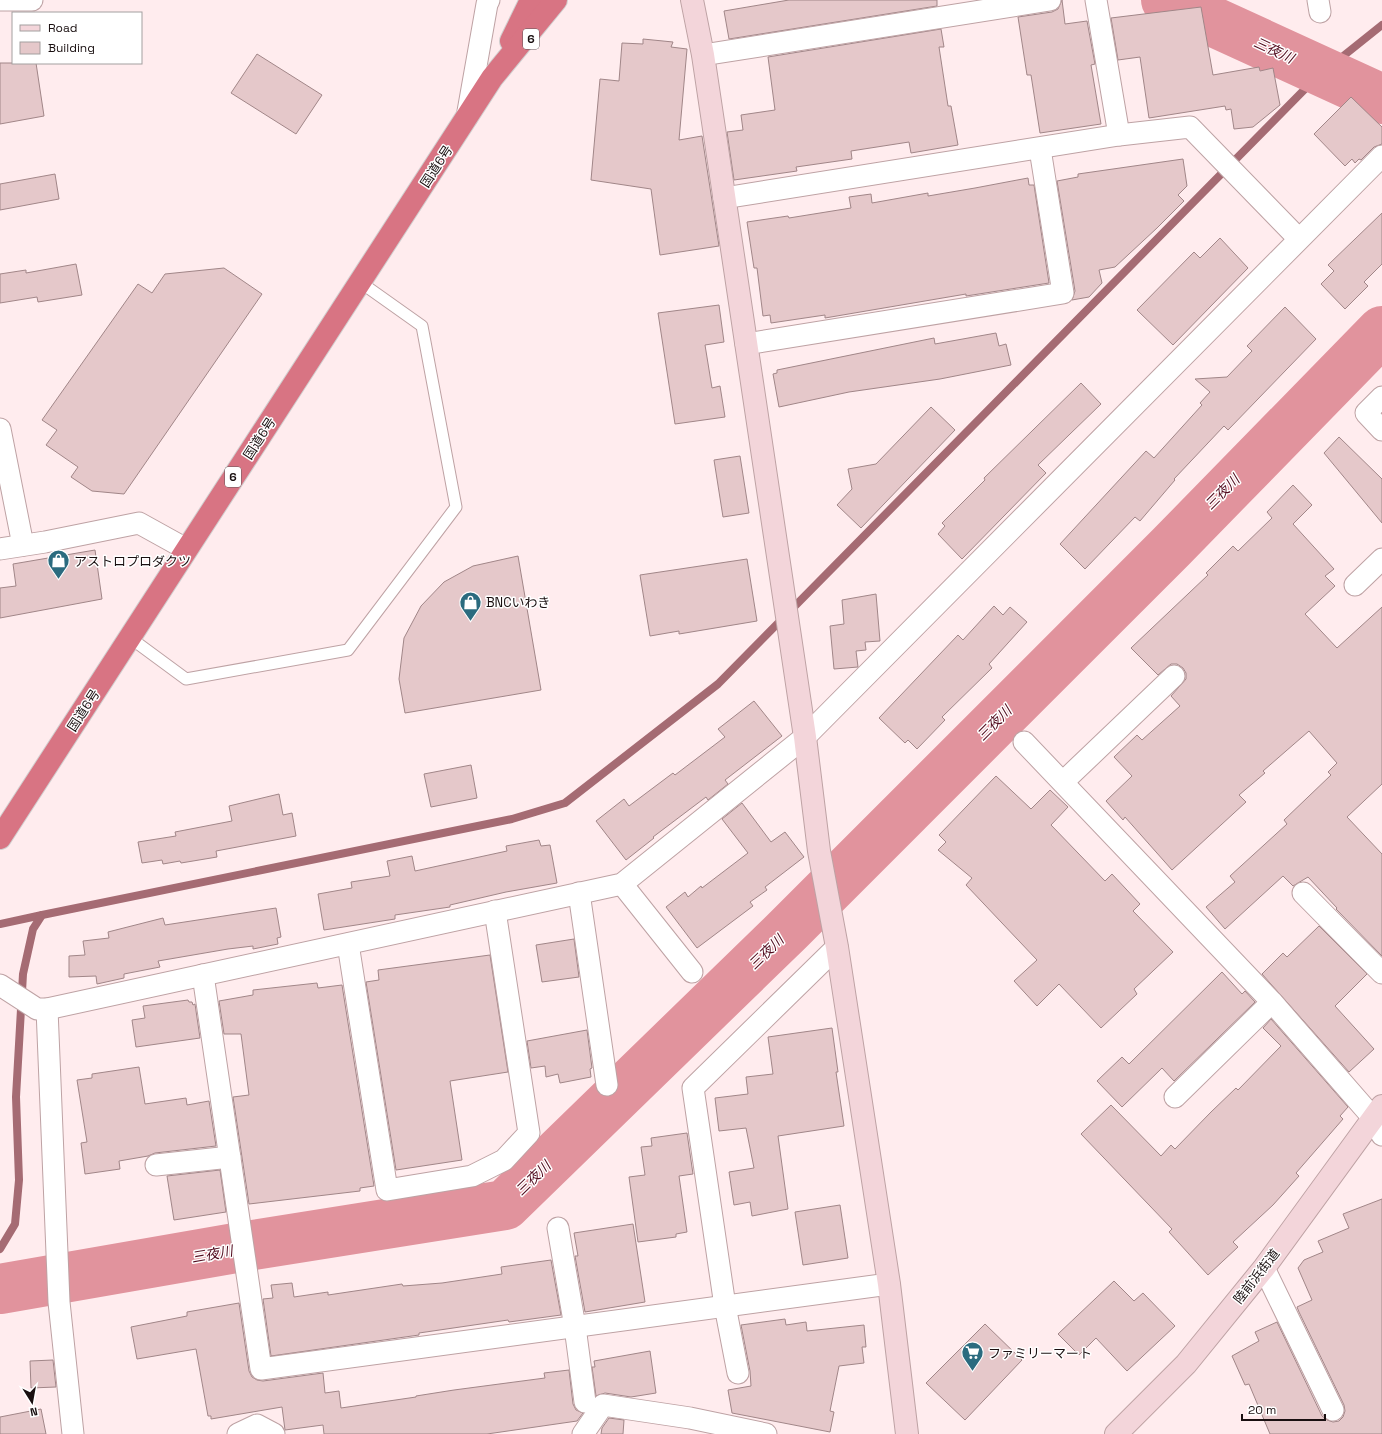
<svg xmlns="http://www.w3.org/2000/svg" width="1382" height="1434" font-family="'Space Grotesk','Noto Sans JP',sans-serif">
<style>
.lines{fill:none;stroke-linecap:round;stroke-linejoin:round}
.stream{stroke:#a56b73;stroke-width:8}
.river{stroke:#e1939d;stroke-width:50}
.building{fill:#e5c8ca;stroke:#a18688}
.lane-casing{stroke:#bea2a4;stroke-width:13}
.street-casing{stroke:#bea2a4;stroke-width:23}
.secondary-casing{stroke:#bea2a4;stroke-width:24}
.highway-casing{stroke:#d1cfcf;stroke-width:24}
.lane{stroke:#fff;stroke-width:11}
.street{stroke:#fff;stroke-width:21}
.secondary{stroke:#f3d5da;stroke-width:22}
.highway{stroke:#d87483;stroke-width:22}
.labels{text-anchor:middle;stroke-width:3;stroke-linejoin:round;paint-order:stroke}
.shield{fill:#fff;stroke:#5e5758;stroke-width:1}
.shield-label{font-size:12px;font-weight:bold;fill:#190f10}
.street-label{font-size:13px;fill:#190f10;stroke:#fff}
.poi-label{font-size:13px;fill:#190f10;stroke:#fff;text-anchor:start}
.water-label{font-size:14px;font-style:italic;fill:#500a1d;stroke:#fff}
</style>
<rect width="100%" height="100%" fill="#ffecee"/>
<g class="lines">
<!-- stream -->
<g class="stream">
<path d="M 0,924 L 42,915"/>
<path d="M 0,1249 L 15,1224 L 19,1180 L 16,1097 L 23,974 L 33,929 L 42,915 L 512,819 L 565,803 L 718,684 L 1305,89 L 1322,73 L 1382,25"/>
</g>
<!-- river -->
<g class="river">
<path d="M 1166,0 L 1382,99"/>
<path d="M 0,1289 L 247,1246 L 505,1205 L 789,929 L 1171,547 L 1382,331"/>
</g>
</g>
<!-- building -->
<g class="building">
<path d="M 789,0 L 937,0 L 937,6 L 729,39 L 724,11 Z"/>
<path d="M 1062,0 L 1065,24 L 1087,21 L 1095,64 L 1091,65 L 1101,124 L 1040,133 L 1031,75 L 1027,75 L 1018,17 L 1052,12 L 1058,9 Z"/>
<path d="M 1201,7 L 1213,75 L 1259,67 L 1260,71 L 1273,68 L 1280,105 L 1253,127 L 1234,129 L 1231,109 L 1226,110 L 1225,106 L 1149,118 L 1140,57 L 1118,60 L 1111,18 Z"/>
<path d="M 941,29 L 944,47 L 939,47 L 948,106 L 951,106 L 958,145 L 911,153 L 909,142 L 851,151 L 852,159 L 796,167 L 797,171 L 734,180 L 727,132 L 743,130 L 741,115 L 775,110 L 768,57 Z"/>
<path d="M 643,39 L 673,42 L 671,47 L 687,49 L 679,140 L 702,136 L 719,246 L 660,255 L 651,189 L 591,180 L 600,79 L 619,81 L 622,43 L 643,44 Z"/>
<path d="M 257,54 L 322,95 L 296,134 L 231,93 Z"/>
<path d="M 0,63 L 36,63 L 44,116 L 0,124 Z"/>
<path d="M 1351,97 L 1382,127 L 1382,144 L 1374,147 L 1361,160 L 1359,159 L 1355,163 L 1352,159 L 1345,166 L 1314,134 Z"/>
<path d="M 1183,159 L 1187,186 L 1178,195 L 1184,201 L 1157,228 L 1115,267 L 1099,270 L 1102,283 L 1089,297 L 1072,300 L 1075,291 L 1057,181 L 1078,177 L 1078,174 Z"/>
<path d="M 55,174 L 59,199 L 0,210 L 0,184 Z"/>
<path d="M 1028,178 L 1029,185 L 1034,185 L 1049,283 L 966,296 L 966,294 L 825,318 L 825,315 L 771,323 L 770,315 L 763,316 L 757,268 L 754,268 L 747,222 L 788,216 L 789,218 L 851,208 L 849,197 L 871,194 L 872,203 L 928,193 L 928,196 L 975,188 Z"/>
<path d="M 1382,213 L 1382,264 L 1364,282 L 1368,286 L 1345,309 L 1321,284 L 1334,271 L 1328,265 Z"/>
<path d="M 1220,238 L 1248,268 L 1173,345 L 1137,310 L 1194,252 L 1200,258 Z"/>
<path d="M 76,264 L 82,295 L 38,302 L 37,297 L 0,303 L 0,274 L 26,270 L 26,273 Z"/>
<path d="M 224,268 L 262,294 L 124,494 L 92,491 L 71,477 L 78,467 L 46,445 L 57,430 L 42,420 L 138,284 L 152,293 L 165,274 Z"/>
<path d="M 719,305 L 724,342 L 705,345 L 712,388 L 720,386 L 725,417 L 675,424 L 658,313 Z"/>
<path d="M 1285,307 L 1316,339 L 1228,430 L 1224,426 L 1174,479 L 1175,480 L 1140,521 L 1135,517 L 1085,569 L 1060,544 L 1146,451 L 1154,458 L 1202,405 L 1200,403 L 1210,392 L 1195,379 L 1227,377 L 1252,351 L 1247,346 Z"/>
<path d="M 996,333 L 999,346 L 1006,344 L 1011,365 L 940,379 L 849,392 L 779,407 L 773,374 L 777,373 L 777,370 L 934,338 L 935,344 Z"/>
<path d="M 1081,383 L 1101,404 L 1038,465 L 1046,473 L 962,559 L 938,534 L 945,526 L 942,523 L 985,480 L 984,478 Z"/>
<path d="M 931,407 L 955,430 L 861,528 L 837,505 L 852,489 L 848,469 L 876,464 Z"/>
<path d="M 1339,437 L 1382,479 L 1382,523 L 1324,453 Z"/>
<path d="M 740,456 L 749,513 L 723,517 L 714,460 Z"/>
<path d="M 1293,485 L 1312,505 L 1293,524 L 1334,569 L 1325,576 L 1335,586 L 1305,614 L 1337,648 L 1382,607 L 1382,784 L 1347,817 L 1382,854 L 1382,956 L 1336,909 L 1337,908 L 1308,877 L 1293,886 L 1283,876 L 1225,929 L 1206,907 L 1235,882 L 1230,876 L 1287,824 L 1284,820 L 1331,775 L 1328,772 L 1337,763 L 1309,731 L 1263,771 L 1265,773 L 1239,795 L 1246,802 L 1172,870 L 1125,817 L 1123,820 L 1106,801 L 1132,776 L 1114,757 L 1137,735 L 1142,740 L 1180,706 L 1171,696 L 1186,679 L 1186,673 L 1183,668 L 1177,664 L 1171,664 L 1158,675 L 1131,648 L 1208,575 L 1206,573 L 1233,546 L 1238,551 L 1272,518 L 1267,512 Z"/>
<path d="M 95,550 L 102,599 L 0,618 L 0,588 L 16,586 L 13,564 Z"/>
<path d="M 518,556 L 541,690 L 405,713 L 399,679 L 404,638 L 421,606 L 444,582 L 473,566 Z"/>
<path d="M 747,559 L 757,621 L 679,634 L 679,631 L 650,636 L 640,575 Z"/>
<path d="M 876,594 L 880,641 L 865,642 L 866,650 L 856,651 L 858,667 L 834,669 L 830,626 L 844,624 L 842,600 Z"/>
<path d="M 994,606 L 1003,615 L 1010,607 L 1027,622 L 989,664 L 992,668 L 942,717 L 945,720 L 917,749 L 908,740 L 905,743 L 879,718 L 958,635 L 963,640 Z"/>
<path d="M 754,701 L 782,736 L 725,780 L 728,784 L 708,800 L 706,797 L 653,837 L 654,838 L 626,860 L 596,821 L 624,799 L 629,806 L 673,773 L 675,775 L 725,737 L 718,729 Z"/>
<path d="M 471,765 L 477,798 L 431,807 L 424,774 Z"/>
<path d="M 996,776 L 1031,809 L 1050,790 L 1068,807 L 1051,825 L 1105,881 L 1112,874 L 1140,904 L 1133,911 L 1173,952 L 1134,989 L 1137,994 L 1101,1028 L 1059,984 L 1037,1006 L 1014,981 L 1037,960 L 966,885 L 972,878 L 938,850 L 946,842 L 939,835 Z"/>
<path d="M 279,794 L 283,815 L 292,813 L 296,836 L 216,851 L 217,857 L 181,863 L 180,861 L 163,864 L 162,860 L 142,863 L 138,842 L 176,836 L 175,832 L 232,821 L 229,806 Z"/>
<path d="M 742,803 L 771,842 L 785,832 L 804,857 L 765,887 L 767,890 L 750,902 L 753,906 L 697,948 L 666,907 L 685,892 L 688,897 L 701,886 L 702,888 L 748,853 L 722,819 Z"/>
<path d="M 539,840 L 541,846 L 550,845 L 557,883 L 506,892 L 450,905 L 450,907 L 395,915 L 395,919 L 324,930 L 318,894 L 352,888 L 351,882 L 390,876 L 387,861 L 412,856 L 415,871 L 507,851 L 506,846 Z"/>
<path d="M 276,908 L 281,937 L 277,938 L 278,944 L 253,949 L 253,946 L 228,949 L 158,961 L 160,967 L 124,974 L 124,978 L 97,984 L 96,976 L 69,977 L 69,956 L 85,955 L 83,941 L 109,938 L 108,932 L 163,918 L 165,925 Z"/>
<path d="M 1319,926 L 1367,974 L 1335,1006 L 1374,1049 L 1349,1072 L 1262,974 L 1283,953 L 1287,957 Z"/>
<path d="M 574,939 L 579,977 L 542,982 L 536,945 Z"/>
<path d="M 490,955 L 508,1072 L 450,1081 L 462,1160 L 396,1170 L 366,982 L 379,980 L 378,970 Z"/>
<path d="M 1222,972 L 1242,994 L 1245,991 L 1255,1002 L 1174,1081 L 1162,1068 L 1122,1107 L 1097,1081 L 1122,1057 L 1129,1064 Z"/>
<path d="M 317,983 L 318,988 L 342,985 L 374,1186 L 360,1188 L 360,1191 L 249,1204 L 233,1097 L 249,1095 L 241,1034 L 224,1034 L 219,1001 L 253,995 L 253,990 Z"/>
<path d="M 188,1000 L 189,1002 L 192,1002 L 193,1005 L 195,1004 L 200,1038 L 136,1047 L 132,1020 L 145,1018 L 143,1006 Z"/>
<path d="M 1271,1019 L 1348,1107 L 1340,1116 L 1343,1119 L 1296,1173 L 1299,1176 L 1273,1205 L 1233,1242 L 1238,1247 L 1208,1275 L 1169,1232 L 1172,1229 L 1081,1134 L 1111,1105 L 1161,1156 L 1171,1145 L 1175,1149 L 1211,1112 L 1236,1088 L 1238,1090 L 1281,1046 L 1263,1028 Z"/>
<path d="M 832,1028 L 838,1072 L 836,1072 L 844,1126 L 778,1136 L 788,1209 L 752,1216 L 750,1202 L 734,1205 L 729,1172 L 754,1168 L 746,1128 L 719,1131 L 715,1098 L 748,1094 L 746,1077 L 773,1074 L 768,1037 Z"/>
<path d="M 587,1030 L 592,1068 L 590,1069 L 591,1077 L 560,1083 L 558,1074 L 546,1077 L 545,1066 L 531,1068 L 527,1041 Z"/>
<path d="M 139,1067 L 145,1104 L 186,1098 L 187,1105 L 209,1101 L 216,1146 L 155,1153 L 148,1156 L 119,1161 L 120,1169 L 85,1174 L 81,1143 L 87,1142 L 77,1080 L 92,1078 L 92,1074 Z"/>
<path d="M 687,1133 L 693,1174 L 679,1176 L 687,1232 L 676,1234 L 676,1237 L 638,1242 L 629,1177 L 645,1175 L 641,1147 L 652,1146 L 651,1138 Z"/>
<path d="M 220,1170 L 226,1212 L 174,1220 L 167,1176 Z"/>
<path d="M 1382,1199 L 1382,1434 L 1270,1434 L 1249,1384 L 1245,1385 L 1232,1356 L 1259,1341 L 1255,1332 L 1277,1322 L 1322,1416 L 1327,1420 L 1333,1422 L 1339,1421 L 1343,1417 L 1345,1411 L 1344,1405 L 1299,1312 L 1297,1307 L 1312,1300 L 1298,1268 L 1304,1260 L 1323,1252 L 1318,1241 L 1349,1228 L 1343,1214 Z"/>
<path d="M 840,1205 L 848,1258 L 803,1265 L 795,1212 Z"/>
<path d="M 633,1224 L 645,1302 L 585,1312 L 575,1256 L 578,1256 L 574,1233 Z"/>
<path d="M 551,1260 L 561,1315 L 509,1322 L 508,1320 L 419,1333 L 419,1335 L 271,1356 L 263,1299 L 273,1298 L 271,1285 L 292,1283 L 294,1297 L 328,1292 L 328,1295 L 402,1284 L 403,1286 L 442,1283 L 502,1274 L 501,1267 Z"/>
<path d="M 1114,1281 L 1134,1301 L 1143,1293 L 1175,1326 L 1127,1371 L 1096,1338 L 1079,1355 L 1058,1334 Z"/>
<path d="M 239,1303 L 249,1371 L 252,1377 L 257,1380 L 263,1381 L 323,1373 L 325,1393 L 339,1391 L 341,1408 L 416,1397 L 416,1396 L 454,1390 L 545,1378 L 544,1373 L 569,1370 L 573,1404 L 576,1410 L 583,1413 L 577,1421 L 487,1434 L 324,1434 L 323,1425 L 285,1430 L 282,1407 L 211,1419 L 211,1416 L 208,1416 L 196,1349 L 137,1359 L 131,1327 L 187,1316 L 187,1312 Z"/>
<path d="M 785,1319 L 786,1325 L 806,1322 L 807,1331 L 864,1325 L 866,1347 L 862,1347 L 864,1363 L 839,1366 L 830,1411 L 834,1412 L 830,1432 L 732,1413 L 728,1390 L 751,1386 L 750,1371 L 741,1325 Z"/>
<path d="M 985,1324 L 1022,1360 L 965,1420 L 926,1383 Z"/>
<path d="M 650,1351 L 656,1393 L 631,1397 L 605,1393 L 596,1396 L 592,1367 L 595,1367 L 594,1361 Z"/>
<path d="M 53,1360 L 56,1387 L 31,1388 L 30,1361 Z"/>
<path d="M 41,1409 L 46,1434 L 0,1434 L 0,1417 Z"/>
<path d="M 609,1418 L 624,1420 L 623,1434 L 601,1434 L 602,1428 Z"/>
</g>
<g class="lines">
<defs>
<path id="lane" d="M 129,637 L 186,679 L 348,650 L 456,507 L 422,326 L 360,282"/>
<g id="street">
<path d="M 0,0 L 32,0"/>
<path d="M 1096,0 L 1119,135"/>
<path d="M 1318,0 L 1320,12"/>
<path d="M 703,55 L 1050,0"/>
<path d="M 467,117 L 487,4 L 489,0"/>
<path d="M 724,198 L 1119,135 L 1190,127 L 1298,238"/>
<path d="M 746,344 L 1063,293 L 1040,149"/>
<path d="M 1382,397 L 1366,413 L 1382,430"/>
<path d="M 0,429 L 23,545"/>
<path d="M 0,549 L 45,542 L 139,523 L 186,549"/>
<path d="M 1355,585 L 1382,559"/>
<path d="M 1024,742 L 1272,1002 L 1374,1119 L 1382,1135"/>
<path d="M 1063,782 L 1174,676"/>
<path d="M 622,884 L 692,972"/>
<path d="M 579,893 L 607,1085"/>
<path d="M 1303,893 L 1382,973"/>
<path d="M 348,944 L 387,1190 L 472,1176 L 504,1160 L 529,1133 L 495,911"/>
<path d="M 203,975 L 261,1369 L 889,1284"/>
<path d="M 0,985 L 37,1009 L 47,1009 L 622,884 L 805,737 L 1382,156"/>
<path d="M 47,1009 L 59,1302 L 73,1434"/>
<path d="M 1175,1097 L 1272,1002"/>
<path d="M 156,1165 L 230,1157"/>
<path d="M 558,1228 L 575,1327 L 585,1402"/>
<path d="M 1264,1268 L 1333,1410"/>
<path d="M 738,1373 L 725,1306 L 693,1088 L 837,947"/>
<path d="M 238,1434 L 257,1425 L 274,1434"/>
<path d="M 583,1434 L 603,1405 L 690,1418 L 766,1434"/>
</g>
<g id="secondary">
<path d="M 692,0 L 703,55 L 805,737 L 819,851 L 837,947 L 889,1284 L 907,1434"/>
<path d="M 1116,1434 L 1186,1364 L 1264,1268 L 1382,1106"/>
</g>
<g id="highway">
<path d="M 511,41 L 531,0"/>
<path d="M 0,838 L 492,78 L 556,0"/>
</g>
</defs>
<!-- lane casing -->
<use href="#lane" class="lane-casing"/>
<!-- street casing -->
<use href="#street" class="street-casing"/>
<!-- secondary casing -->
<use href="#secondary" class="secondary-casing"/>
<!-- highway casing -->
<use href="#highway" class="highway-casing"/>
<!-- lane -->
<use href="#lane" class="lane"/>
<!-- street -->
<use href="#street" class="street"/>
<!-- secondary -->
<use href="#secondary" class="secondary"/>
<!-- highway -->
<use href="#highway" class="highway"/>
</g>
<!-- icons -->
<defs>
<symbol id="shop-pin" viewBox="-11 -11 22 30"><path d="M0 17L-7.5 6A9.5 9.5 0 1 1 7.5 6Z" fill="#2b6b7f" stroke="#fff"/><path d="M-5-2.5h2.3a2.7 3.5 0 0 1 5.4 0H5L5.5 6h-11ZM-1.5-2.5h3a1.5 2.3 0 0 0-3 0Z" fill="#fff"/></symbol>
<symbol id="supermarket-pin" viewBox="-11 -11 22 30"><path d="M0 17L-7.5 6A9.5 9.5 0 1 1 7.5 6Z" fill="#2b6b7f" stroke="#fff"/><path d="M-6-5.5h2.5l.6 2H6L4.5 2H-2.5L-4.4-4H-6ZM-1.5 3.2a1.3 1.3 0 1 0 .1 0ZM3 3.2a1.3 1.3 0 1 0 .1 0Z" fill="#fff"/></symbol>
</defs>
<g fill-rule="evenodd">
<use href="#shop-pin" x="46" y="548" width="25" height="34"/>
<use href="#shop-pin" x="458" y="590" width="25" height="34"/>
<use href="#supermarket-pin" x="960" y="1340" width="25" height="34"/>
</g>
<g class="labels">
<!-- shield labels -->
<g class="shield">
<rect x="523" y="29" width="16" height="20" rx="3"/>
<rect x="225" y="467" width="16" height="20" rx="3"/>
</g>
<g class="shield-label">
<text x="531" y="43">6</text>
<text x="233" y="481">6</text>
</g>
<!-- street labels -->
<g class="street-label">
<text transform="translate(436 166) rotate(-57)" y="5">国道6号</text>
<text transform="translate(259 438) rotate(-57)" y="5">国道6号</text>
<text transform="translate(83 710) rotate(-57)" y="5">国道6号</text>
<text transform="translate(1256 1276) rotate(-52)" y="5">陸前浜街道</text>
</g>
<!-- poi labels -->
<g class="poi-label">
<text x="74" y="566">アストロプロダクツ</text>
<text x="486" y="607">BNCいわき</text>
<text x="988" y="1358">ファミリーマート</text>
</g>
<!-- water labels -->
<g class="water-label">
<text transform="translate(1274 50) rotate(25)" y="5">三夜川</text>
<text transform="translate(1222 492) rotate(-45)" y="5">三夜川</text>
<text transform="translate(994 723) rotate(-45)" y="5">三夜川</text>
<text transform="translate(766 952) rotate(-44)" y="5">三夜川</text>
<text transform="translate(533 1178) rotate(-44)" y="5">三夜川</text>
<text transform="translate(212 1254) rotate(-10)" y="5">三夜川</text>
</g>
</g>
<!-- legend -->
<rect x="12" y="12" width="130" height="52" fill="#ffffff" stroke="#a39f9f"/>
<rect x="20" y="25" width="20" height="6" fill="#f3d5da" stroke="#a39f9f"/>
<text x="48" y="32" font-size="12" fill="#190f10">Road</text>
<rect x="20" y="42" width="20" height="12" fill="#e5c8ca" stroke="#a39f9f"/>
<text x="48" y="52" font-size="12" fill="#190f10">Building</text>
<!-- north arrow -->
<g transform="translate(32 1402) rotate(169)" stroke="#ffffff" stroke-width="3" paint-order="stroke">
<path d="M0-3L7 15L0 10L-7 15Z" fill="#190f10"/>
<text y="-6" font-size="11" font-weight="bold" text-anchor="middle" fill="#190f10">N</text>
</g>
<!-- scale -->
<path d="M1242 1414v6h83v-6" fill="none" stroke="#190f10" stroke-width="2"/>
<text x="1248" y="1414" font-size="12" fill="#190f10" stroke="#ffffff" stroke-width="3" paint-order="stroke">20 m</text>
</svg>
